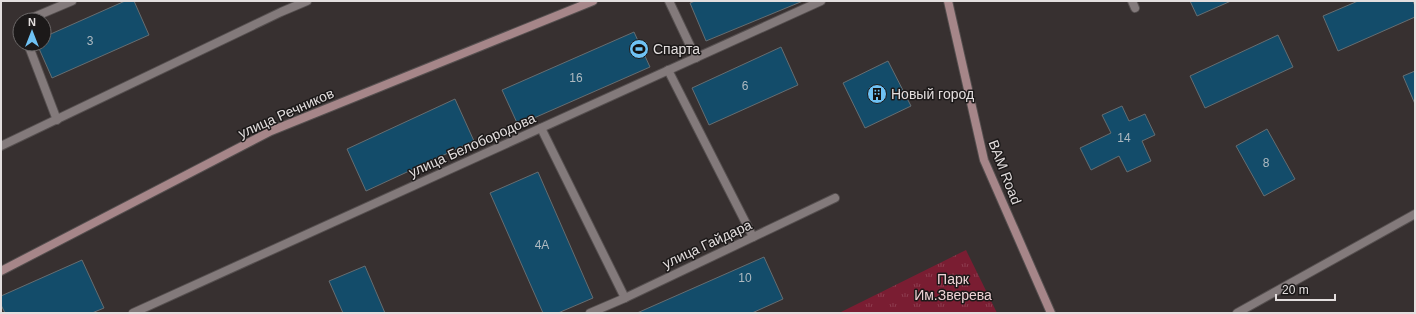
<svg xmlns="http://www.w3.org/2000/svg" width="1416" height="314" font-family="Arial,sans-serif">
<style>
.grass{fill:url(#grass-tufts)}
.building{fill:#134c6a;stroke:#666d71}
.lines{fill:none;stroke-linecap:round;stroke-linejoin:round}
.service-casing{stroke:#554f4f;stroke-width:10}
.minor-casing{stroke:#554f4f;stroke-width:10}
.secondary-casing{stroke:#554f4f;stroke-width:10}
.service{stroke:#837a7b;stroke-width:8}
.minor{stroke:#837a7b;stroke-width:8}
.secondary{stroke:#a68689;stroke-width:8}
.labels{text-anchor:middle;stroke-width:3;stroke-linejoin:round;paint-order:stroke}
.number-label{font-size:12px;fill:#afbac1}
.poi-label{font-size:14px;fill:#e3dede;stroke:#1c1919;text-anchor:start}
.street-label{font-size:14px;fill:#e3dede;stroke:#1c1919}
.park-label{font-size:14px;fill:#eed2d5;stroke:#1c1919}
</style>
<defs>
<pattern id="grass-tufts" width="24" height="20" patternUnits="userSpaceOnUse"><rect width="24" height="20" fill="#7a1d32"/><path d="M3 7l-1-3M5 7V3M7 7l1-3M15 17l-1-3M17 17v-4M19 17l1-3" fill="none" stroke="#8d3d4f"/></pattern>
</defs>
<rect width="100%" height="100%" fill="#373030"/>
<!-- grass -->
<path class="grass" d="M 966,250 L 997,313 L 839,313 Z"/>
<!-- building -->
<g class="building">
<path d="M 125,1 L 134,1 L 149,35 L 52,78 L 37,44 L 44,44 L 44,37 Z"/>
<path d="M 695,1 L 803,1 L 706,41 L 690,3 Z"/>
<path d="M 1190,1 L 1231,1 L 1197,16 Z"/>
<path d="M 1358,1 L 1413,1 L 1415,6 L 1415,17 L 1338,51 L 1323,16 Z"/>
<path d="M 634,32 L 650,67 L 518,125 L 502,90 Z"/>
<path d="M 1278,35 L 1293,67 L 1205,108 L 1190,76 Z"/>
<path d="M 781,47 L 798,85 L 709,125 L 692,88 Z"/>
<path d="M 888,61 L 911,106 L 865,128 L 843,83 Z"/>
<path d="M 1415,71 L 1415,104 L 1403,76 Z"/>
<path d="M 455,99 L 474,141 L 366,191 L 347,149 Z"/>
<path d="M 1122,106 L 1129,121 L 1145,114 L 1155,135 L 1142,141 L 1151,161 L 1127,172 L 1119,156 L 1091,170 L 1080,148 L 1111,133 L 1102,115 Z"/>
<path d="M 1267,129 L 1295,179 L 1264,196 L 1236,146 Z"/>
<path d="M 538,172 L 593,298 L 558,313 L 543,313 L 490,193 Z"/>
<path d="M 764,257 L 783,299 L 752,313 L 637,313 Z"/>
<path d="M 82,260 L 104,308 L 92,313 L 5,313 L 1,305 L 1,296 Z"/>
<path d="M 365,266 L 385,313 L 343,313 L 329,281 Z"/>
</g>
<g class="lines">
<defs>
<g id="service">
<path d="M 669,1 L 696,58"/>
<path d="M 27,20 L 72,1"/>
<path d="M 28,44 L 57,120"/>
<path d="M 1,146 L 281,12 L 307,1"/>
</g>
<g id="minor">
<path d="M 1132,1 L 1135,8"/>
<path d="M 668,70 L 753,237"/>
<path d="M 541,128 L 625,298"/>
<path d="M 133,313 L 821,1"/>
<path d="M 590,313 L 625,298 L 835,198"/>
<path d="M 1237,313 L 1415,214"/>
</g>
<g id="secondary">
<path d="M 948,1 L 984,160 L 1051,313"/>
<path d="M 1,271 L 271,131 L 593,1"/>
</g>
</defs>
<!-- service casing -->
<use href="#service" class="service-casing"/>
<!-- minor casing -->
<use href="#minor" class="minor-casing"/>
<!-- secondary casing -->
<use href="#secondary" class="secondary-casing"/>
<!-- service -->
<use href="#service" class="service"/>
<!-- minor -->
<use href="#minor" class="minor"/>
<!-- secondary -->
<use href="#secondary" class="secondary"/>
</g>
<!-- icons -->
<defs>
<symbol id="stadium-disc" viewBox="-11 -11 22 22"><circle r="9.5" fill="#6fc2f4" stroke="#1c1919"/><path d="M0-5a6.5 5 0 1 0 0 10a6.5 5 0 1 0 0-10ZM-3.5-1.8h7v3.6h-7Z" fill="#111"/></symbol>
<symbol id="building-disc" viewBox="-11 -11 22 22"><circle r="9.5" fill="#6fc2f4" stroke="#1c1919"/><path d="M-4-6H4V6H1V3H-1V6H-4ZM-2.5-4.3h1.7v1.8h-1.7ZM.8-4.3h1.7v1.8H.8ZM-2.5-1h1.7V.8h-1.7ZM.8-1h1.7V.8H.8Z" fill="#111"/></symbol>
</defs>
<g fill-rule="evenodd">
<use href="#stadium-disc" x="628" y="38" width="22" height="22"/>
<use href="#building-disc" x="866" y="83" width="22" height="22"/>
</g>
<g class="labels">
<!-- number labels -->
<g class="number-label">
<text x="90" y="45">3</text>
<text x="576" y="82">16</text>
<text x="745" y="90">6</text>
<text x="1124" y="142">14</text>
<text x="1266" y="167">8</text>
<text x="542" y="249">4А</text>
<text x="745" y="282">10</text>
</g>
<!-- poi labels -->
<g class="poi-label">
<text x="653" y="54">Спарта</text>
<text x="891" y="99">Новый город</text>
</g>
<!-- street labels -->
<g class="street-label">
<text transform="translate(286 113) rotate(-24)" y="5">улица Речников</text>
<text transform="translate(472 145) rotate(-24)" y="5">улица Белобородова</text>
<text transform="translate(1005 172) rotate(69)" y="5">BAM Road</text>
<text transform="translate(707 244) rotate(-25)" y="5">улица Гайдара</text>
</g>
<!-- park labels -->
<g class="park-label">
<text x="953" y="284">Парк<tspan x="953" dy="16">Им.Зверева</tspan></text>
</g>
</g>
<!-- border -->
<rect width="1416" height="314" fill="none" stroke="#e3dede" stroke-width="4"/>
<!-- north arrow -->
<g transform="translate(32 32)"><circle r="19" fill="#1c1919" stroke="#6c6868"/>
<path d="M0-3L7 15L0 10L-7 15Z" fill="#6fc2f4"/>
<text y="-6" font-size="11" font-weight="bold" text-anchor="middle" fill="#e3dede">N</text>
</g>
<!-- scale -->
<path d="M1276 294v6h59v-6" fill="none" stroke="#e3dede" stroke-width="2"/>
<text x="1282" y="294" font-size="12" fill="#e3dede" stroke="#1c1919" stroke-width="3" paint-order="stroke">20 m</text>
</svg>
